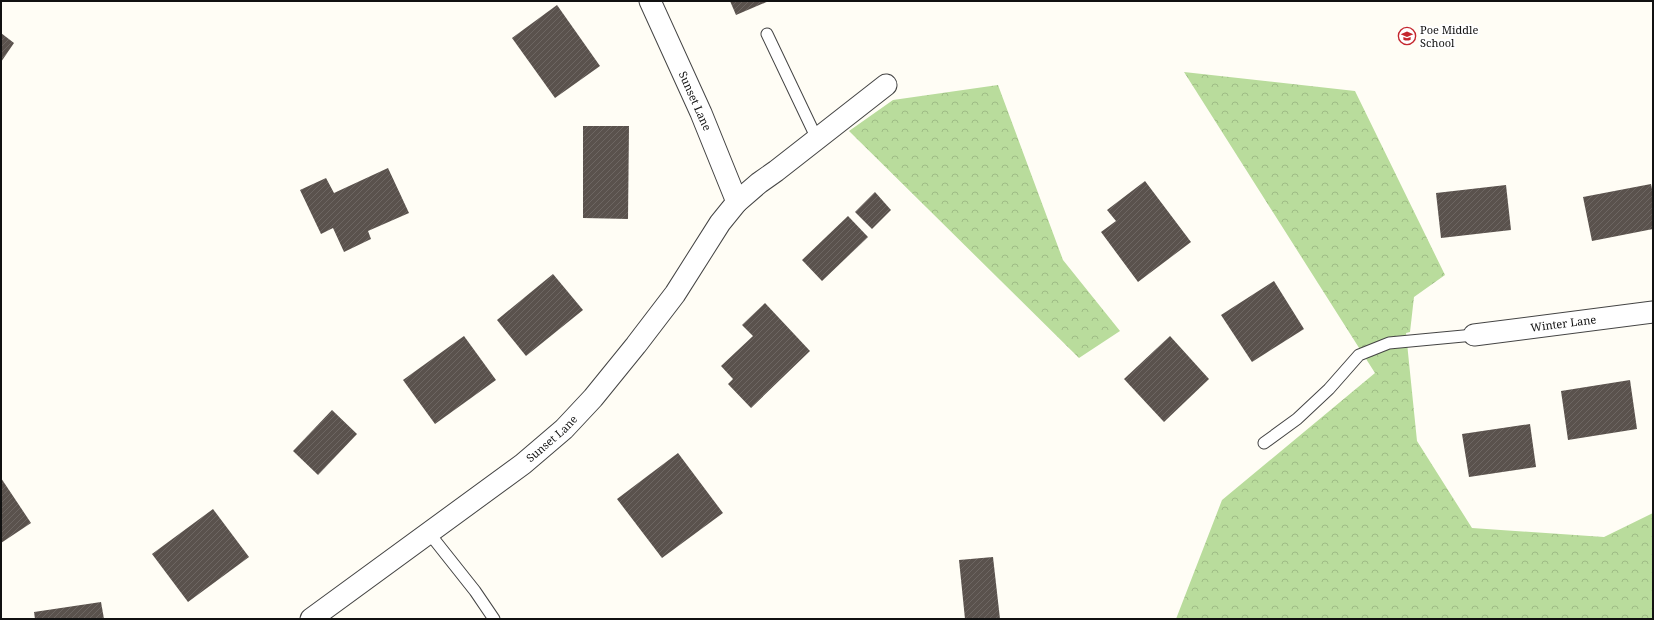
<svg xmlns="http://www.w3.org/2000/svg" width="1654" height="620" font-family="'Noto Serif',serif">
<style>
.forest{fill:url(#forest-crowns)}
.building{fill:url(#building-hatch)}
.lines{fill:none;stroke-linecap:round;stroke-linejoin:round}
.lane-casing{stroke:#444;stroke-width:13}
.street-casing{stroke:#444;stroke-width:23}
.lane{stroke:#fff;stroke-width:11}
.street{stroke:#fff;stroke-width:21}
.labels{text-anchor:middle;stroke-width:4;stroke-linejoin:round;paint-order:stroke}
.poi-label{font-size:11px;fill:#111;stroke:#fff;text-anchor:start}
.street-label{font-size:11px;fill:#111;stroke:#fff}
</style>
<defs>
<pattern id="forest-crowns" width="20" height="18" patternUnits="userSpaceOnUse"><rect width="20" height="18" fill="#b9dc9c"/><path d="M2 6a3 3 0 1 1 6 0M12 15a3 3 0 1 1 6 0" fill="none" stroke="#9ebc85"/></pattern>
<pattern id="building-hatch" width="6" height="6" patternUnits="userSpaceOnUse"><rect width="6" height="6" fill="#5a524d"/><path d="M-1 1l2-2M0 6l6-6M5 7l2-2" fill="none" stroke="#6d6662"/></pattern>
</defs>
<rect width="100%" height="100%" fill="#fffdf5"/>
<!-- forest -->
<g class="forest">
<path d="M 1184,72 L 1355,91 L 1445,275 L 1414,297 L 1410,332 L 1406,333 L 1417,441 L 1472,528 L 1604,537 L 1653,513 L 1653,619 L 1176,619 L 1222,500 L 1375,373 Z"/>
<path d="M 998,85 L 1063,260 L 1120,331 L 1079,358 L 849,131 L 893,100 Z"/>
</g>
<!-- building -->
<g class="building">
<path d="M 730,1 L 769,1 L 736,15 Z"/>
<path d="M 557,5 L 600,66 L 555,98 L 512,38 Z"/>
<path d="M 1,33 L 14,43 L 1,62 Z"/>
<path d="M 583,126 L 629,126 L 628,219 L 583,218 Z"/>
<path d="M 388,168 L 409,213 L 368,231 L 371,239 L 344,252 L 333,228 L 321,234 L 300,190 L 326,178 L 334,193 Z"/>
<path d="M 1145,181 L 1191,242 L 1138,282 L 1101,232 L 1116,221 L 1107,210 Z"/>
<path d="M 1651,184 L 1653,195 L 1653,229 L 1592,241 L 1583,197 Z"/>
<path d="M 1506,185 L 1511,230 L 1441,238 L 1436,193 Z"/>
<path d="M 875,192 L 891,210 L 872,229 L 855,212 Z"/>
<path d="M 848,216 L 868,237 L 822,281 L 802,260 Z"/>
<path d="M 553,274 L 583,310 L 526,356 L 497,320 Z"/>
<path d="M 1274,281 L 1304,329 L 1252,362 L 1221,315 Z"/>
<path d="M 765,303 L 810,351 L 751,408 L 728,384 L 733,379 L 721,366 L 753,336 L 742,325 Z"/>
<path d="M 464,336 L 496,380 L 435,424 L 403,380 Z"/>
<path d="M 1170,336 L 1209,379 L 1164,422 L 1124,379 Z"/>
<path d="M 1630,380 L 1637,429 L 1568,440 L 1561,391 Z"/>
<path d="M 332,410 L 357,434 L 318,475 L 293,451 Z"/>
<path d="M 1530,424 L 1536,467 L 1469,477 L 1462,434 Z"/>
<path d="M 678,453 L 723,513 L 662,558 L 617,499 Z"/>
<path d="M 1,478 L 31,523 L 1,543 Z"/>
<path d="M 213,509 L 249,557 L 188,602 L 152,554 Z"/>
<path d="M 993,557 L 1000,619 L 965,619 L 959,560 Z"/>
<path d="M 101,602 L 104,619 L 35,619 L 34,612 Z"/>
</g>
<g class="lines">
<defs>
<g id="lane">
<path d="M 767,34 L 817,139"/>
<path d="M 1264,443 L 1297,419 L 1329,389 L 1359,355 L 1389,343 L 1474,335"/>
<path d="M 429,533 L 475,591 L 494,619"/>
</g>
<g id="street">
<path d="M 737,202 L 759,183 L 776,171 L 886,85"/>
<path id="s1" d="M 1474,335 L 1653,312"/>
<path id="s2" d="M 311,619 L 523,464 L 564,429 L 593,398 L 636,345 L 675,294 L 720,223 L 737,202 L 701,113 L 650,1"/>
</g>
</defs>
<!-- lane casing -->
<use href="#lane" class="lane-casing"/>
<!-- street casing -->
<use href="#street" class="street-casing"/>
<!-- lane -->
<use href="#lane" class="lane"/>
<!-- street -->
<use href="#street" class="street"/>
</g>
<!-- icons -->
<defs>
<symbol id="school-ring" viewBox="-11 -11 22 22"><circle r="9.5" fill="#fff" stroke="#c4262e" stroke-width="1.5"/><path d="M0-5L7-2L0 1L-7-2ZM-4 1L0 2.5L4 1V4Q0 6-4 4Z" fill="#c4262e"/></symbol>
</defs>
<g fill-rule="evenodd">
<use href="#school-ring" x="1397" y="26" width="20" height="20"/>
</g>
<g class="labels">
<!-- poi labels -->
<g class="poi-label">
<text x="1420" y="34">Poe Middle<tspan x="1420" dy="13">School</tspan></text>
</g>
<!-- street labels -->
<g class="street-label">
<text transform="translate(695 101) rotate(66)" y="4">Sunset Lane</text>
<text dy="4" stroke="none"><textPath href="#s1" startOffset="90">Winter Lane</textPath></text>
<text dy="4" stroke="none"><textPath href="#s2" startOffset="301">Sunset Lane</textPath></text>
</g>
</g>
<!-- border -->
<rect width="1654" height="620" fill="none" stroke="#111111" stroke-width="4"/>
</svg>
